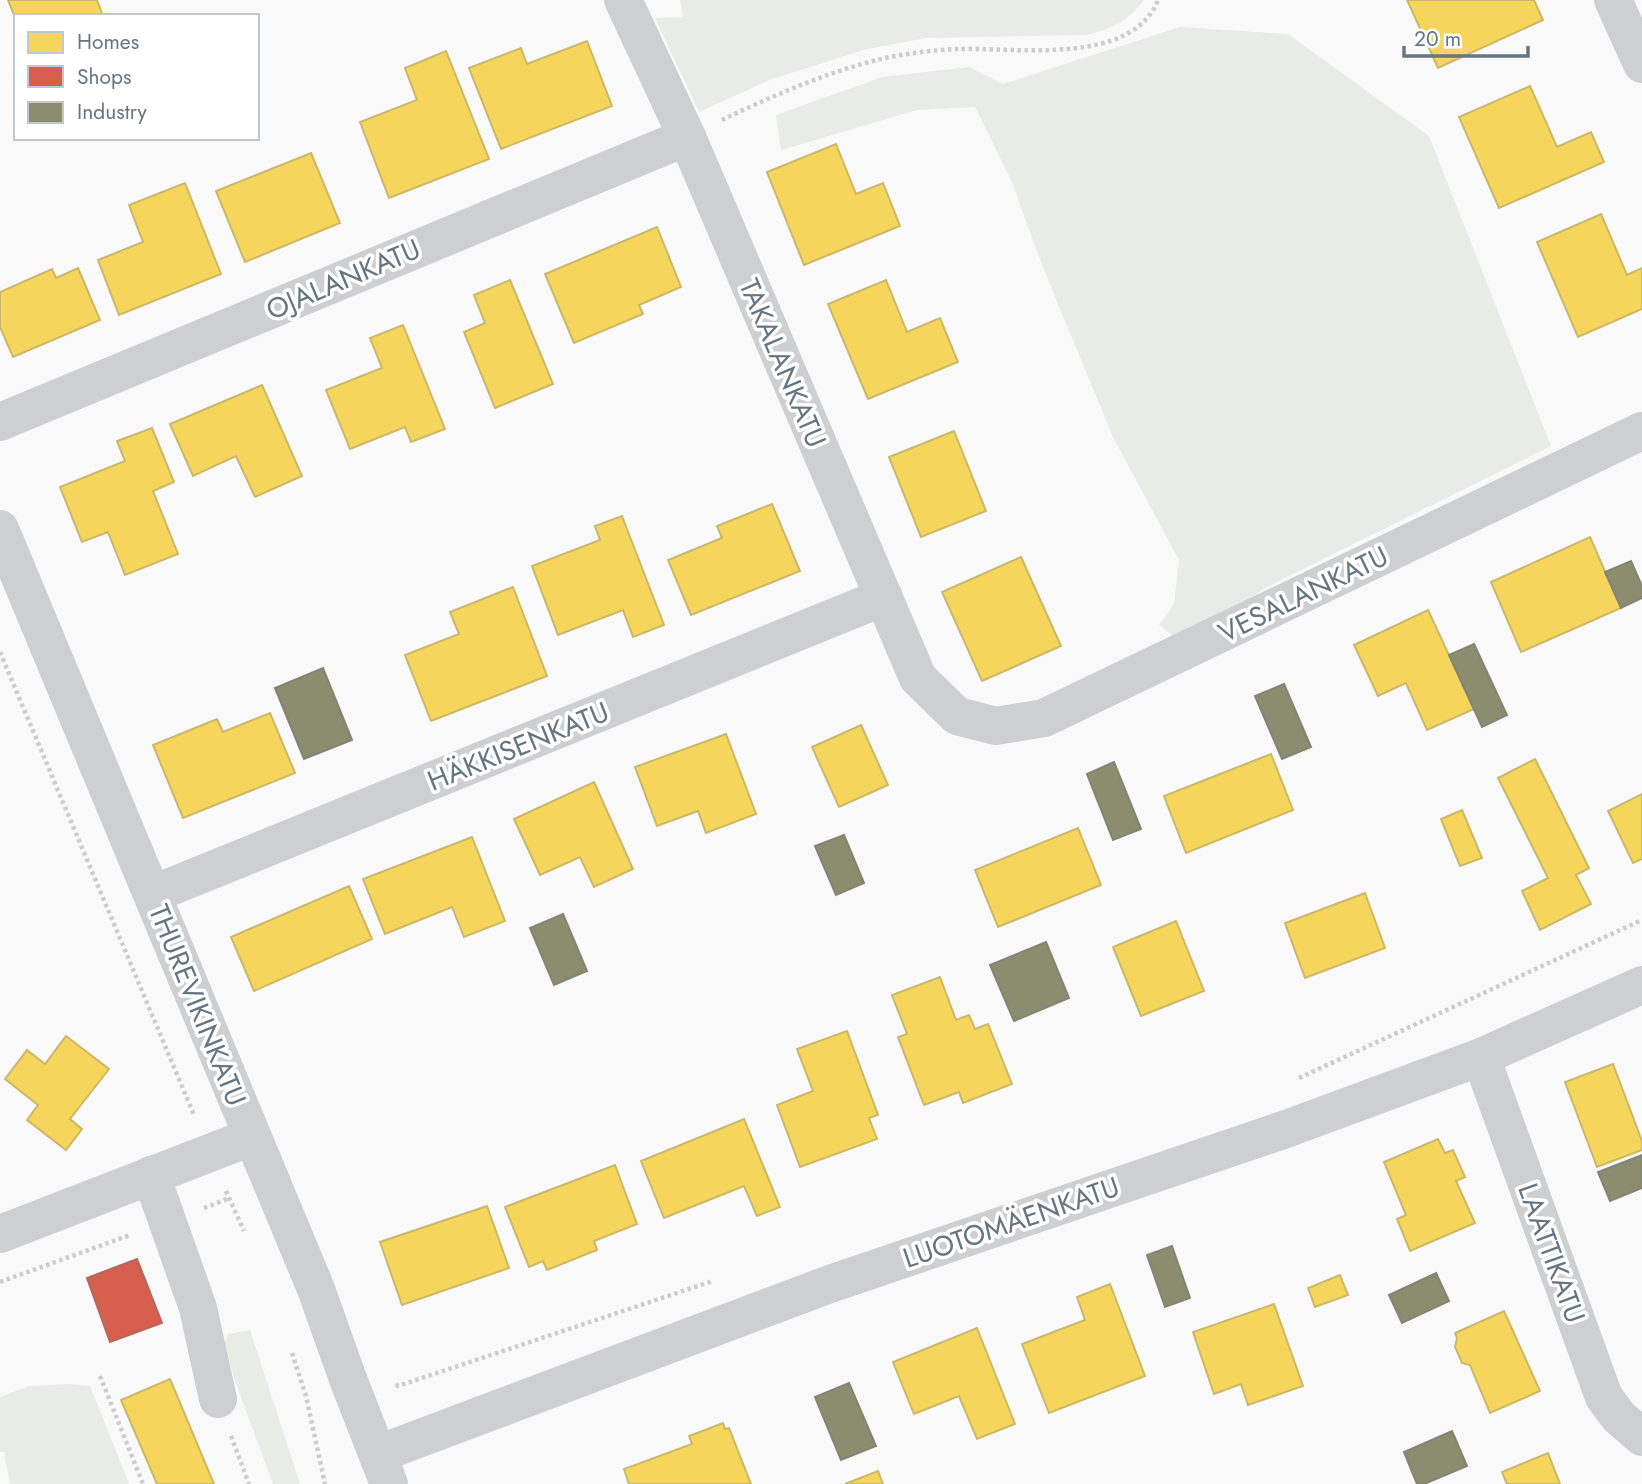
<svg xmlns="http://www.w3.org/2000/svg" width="1642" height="1484" font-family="Jost,sans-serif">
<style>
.green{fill:#e8ebe6}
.homes{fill:#f6d55c;stroke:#cab868;stroke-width:2}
.shops{fill:#d6604d;stroke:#b4675d;stroke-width:2}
.industry{fill:#8c8c6e;stroke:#808574;stroke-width:2}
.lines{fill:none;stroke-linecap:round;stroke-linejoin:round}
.path{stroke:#cbcccd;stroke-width:4.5;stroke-dasharray:3.5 3.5;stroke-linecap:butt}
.minor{stroke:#cecfd0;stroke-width:38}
.labels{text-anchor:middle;stroke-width:7;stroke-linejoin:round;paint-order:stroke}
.street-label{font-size:28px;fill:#657683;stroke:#fff}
</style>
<rect width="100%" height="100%" fill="#f9f9f9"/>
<!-- green -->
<g class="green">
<path d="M 680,0 L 1144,0 C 1127,22 1113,28 1087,35 L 926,38 L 867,49 L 772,79 L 699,112 L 655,18 L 683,17 Z"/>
<path d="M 1180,27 L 1288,34 L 1429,136 L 1551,446 L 1267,587 L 1199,631 L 1176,638 L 1159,625 L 1174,604 L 1179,560 L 1113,437 L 1044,270 L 1011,180 L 975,107 L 917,110 L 781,150 L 776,115 L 882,77 L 969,67 L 1003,84 Z"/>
<path d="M 250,1330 L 300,1484 L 273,1484 L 235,1381 L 225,1343 L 228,1334 Z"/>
<path d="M 69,1384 L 90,1386 L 129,1484 L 10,1484 L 4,1452 L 0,1452 L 0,1397 L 29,1386 Z"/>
</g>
<!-- homes -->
<g class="homes">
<path d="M 8,0 L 97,0 L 103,16 L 16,16 L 16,20 Z"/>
<path d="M 1407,0 L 1534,0 L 1543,20 L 1438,68 Z"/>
<path d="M 587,41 L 612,106 L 501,149 L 469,68 L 521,48 L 527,64 Z"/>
<path d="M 446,51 L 489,159 L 389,198 L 360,122 L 417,100 L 405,68 Z"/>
<path d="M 1530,86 L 1557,147 L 1591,132 L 1604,162 L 1499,208 L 1459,117 Z"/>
<path d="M 836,144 L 856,194 L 883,183 L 900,226 L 804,265 L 767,172 Z"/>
<path d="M 311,153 L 340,223 L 245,262 L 216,191 Z"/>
<path d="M 185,183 L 221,274 L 119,315 L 98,260 L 143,242 L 129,205 Z"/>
<path d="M 1601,214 L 1627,275 L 1642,268 L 1642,309 L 1578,337 L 1537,242 Z"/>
<path d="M 657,227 L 681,287 L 639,305 L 643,314 L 574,343 L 545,274 Z"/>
<path d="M 78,268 L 100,320 L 13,357 L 0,327 L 0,292 L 52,269 L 56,278 Z"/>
<path d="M 510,280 L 553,384 L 495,408 L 464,332 L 485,323 L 474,295 Z"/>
<path d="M 886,280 L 907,332 L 940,318 L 958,362 L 868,399 L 828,304 Z"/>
<path d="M 403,325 L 445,429 L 411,442 L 405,427 L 350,449 L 326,390 L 382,368 L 370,338 Z"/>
<path d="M 262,385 L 302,476 L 255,497 L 236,456 L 193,476 L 170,424 Z"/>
<path d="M 152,428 L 174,482 L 153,491 L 178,554 L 125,575 L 108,532 L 82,542 L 60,487 L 125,461 L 117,441 Z"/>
<path d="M 954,431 L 986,511 L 921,537 L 889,457 Z"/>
<path d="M 772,504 L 800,571 L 691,615 L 668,560 L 722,538 L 717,526 Z"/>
<path d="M 622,516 L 664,625 L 633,637 L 623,610 L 558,635 L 532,566 L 600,540 L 595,526 Z"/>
<path d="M 1590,537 L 1621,608 L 1521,652 L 1491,582 Z"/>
<path d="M 1021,557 L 1061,646 L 982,681 L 942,592 Z"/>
<path d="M 513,587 L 547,676 L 431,721 L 405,655 L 459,634 L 450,612 Z"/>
<path d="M 1428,610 L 1474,709 L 1427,730 L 1406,683 L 1378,696 L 1354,645 Z"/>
<path d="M 270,713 L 295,773 L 183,818 L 153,745 L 217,719 L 223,732 Z"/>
<path d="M 861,725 L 888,785 L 839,807 L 812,747 Z"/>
<path d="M 726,734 L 756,814 L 706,833 L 698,811 L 657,826 L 635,767 Z"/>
<path d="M 1271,754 L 1293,810 L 1186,853 L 1164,796 Z"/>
<path d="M 1535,759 L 1589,868 L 1576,875 L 1591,904 L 1540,930 L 1522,891 L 1548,878 L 1498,778 Z"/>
<path d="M 594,782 L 633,869 L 594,887 L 580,857 L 540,875 L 514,819 Z"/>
<path d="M 1642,794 L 1642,859 L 1633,863 L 1608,811 Z"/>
<path d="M 1462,810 L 1482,858 L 1460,866 L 1441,819 Z"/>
<path d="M 1078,828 L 1101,885 L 998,927 L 975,870 Z"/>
<path d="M 472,837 L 505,921 L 464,937 L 452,907 L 385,934 L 363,879 Z"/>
<path d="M 349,886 L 372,939 L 254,991 L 231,937 Z"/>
<path d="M 1365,893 L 1385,948 L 1305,978 L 1285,923 Z"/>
<path d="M 1176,921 L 1204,991 L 1141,1016 L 1113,947 Z"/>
<path d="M 940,977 L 956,1020 L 969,1015 L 975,1029 L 988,1024 L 1012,1084 L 963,1103 L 959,1092 L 924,1105 L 898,1037 L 907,1034 L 892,995 Z"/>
<path d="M 847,1031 L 878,1115 L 869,1118 L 877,1139 L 800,1167 L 777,1105 L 813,1091 L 797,1049 Z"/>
<path d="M 66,1036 L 109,1069 L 70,1119 L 82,1129 L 66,1150 L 27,1120 L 38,1105 L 5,1079 L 27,1050 L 45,1064 Z"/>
<path d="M 1613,1064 L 1642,1141 L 1642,1150 L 1597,1167 L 1565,1082 Z"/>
<path d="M 744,1119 L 780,1207 L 757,1216 L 744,1186 L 664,1218 L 641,1161 Z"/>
<path d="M 1438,1139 L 1445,1153 L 1453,1150 L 1465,1177 L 1456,1181 L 1475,1223 L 1410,1251 L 1397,1219 L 1406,1215 L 1384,1162 Z"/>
<path d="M 615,1165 L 637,1224 L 594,1241 L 597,1250 L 547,1270 L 543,1261 L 529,1267 L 505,1207 Z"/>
<path d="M 487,1206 L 509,1268 L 402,1305 L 380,1242 Z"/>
<path d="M 1340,1275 L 1348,1295 L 1315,1307 L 1308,1288 Z"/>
<path d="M 1110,1284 L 1145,1376 L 1049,1413 L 1022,1344 L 1085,1320 L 1077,1297 Z"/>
<path d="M 1274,1304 L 1303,1386 L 1248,1405 L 1241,1384 L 1214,1394 L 1193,1332 Z"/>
<path d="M 1504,1311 L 1540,1391 L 1490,1413 L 1470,1365 L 1462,1363 L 1455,1347 L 1457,1338 L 1455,1333 Z"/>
<path d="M 977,1328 L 1015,1424 L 977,1439 L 959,1396 L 914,1414 L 893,1362 Z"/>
<path d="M 170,1379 L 214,1484 L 157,1484 L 121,1400 Z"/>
<path d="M 723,1423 L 725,1429 L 729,1428 L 751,1484 L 629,1484 L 624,1469 L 692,1444 L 689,1436 Z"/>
<path d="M 1548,1453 L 1560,1484 L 1507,1484 L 1502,1472 Z"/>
<path d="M 878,1471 L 883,1484 L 845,1484 Z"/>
</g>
<!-- shops -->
<path class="shops" d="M 137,1259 L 162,1323 L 110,1342 L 87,1278 Z"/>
<!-- industry -->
<g class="industry">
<path d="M 1631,561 L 1642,586 L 1642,598 L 1621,608 L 1605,572 Z"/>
<path d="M 1474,644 L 1507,715 L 1482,727 L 1449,655 Z"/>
<path d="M 323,668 L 352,740 L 304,759 L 275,688 Z"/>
<path d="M 1284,684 L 1311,747 L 1282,759 L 1255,696 Z"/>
<path d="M 1114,762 L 1141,829 L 1113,840 L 1087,774 Z"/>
<path d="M 844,835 L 864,883 L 836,895 L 815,846 Z"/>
<path d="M 563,914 L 587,971 L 554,985 L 530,928 Z"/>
<path d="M 1046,942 L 1069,998 L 1014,1021 L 990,965 Z"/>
<path d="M 1642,1155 L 1642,1188 L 1610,1201 L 1598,1172 Z"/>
<path d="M 1172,1246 L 1190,1298 L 1165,1307 L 1147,1255 Z"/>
<path d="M 1436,1273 L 1449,1301 L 1402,1323 L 1389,1295 Z"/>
<path d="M 849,1383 L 876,1446 L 841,1460 L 815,1397 Z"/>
<path d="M 1452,1431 L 1467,1466 L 1424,1484 L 1417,1484 L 1404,1452 Z"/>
</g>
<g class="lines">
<!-- path -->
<g class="path">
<path d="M 722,120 C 770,97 825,73 877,60 C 900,54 933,50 957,49 C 1013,47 1132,67 1158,0"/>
<path d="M 0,652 L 194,1115"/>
<path d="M 1299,1078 L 1642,920"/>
<path d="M 226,1191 L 244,1231"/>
<path d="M 204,1208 L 230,1198"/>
<path d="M 0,1282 L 130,1235"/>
<path d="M 292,1353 L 306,1396 L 325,1484"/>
<path d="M 100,1376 L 143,1484"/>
<path d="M 396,1384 L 398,1386 L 713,1281"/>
<path d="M 231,1436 L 249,1484"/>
</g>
<!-- minor -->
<g class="minor">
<path d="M 623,0 L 687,137 L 918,678 L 957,716 L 996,726 L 1044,718 L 1642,431"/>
<path d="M 1613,0 L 1642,64"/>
<path d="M 0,422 L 687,137"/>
<path d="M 0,529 L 316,1289 L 348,1379 L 389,1484"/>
<path d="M 153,894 L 884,597"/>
<path d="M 1481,1057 L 1604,1397 L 1619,1417 L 1642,1437"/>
<path d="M 151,1175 L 198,1308 L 218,1399"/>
<path d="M 0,1234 L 251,1137"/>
<path d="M 378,1454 L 830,1284 L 1286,1129 L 1481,1057 L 1642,985"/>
</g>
</g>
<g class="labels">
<!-- street labels -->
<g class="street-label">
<text transform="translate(343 279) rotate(-23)" y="10">OJALANKATU</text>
<text transform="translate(783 363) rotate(67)" y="10">TAKALANKATU</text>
<text transform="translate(1303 594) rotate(-26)" y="10">VESALANKATU</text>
<text transform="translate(518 746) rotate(-22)" y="10">HÄKKISENKATU</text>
<text transform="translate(198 1005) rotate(68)" y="10">THUREVIKINKATU</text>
<text transform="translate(1011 1222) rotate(-19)" y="10">LUOTOMÄENKATU</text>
<text transform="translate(1552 1253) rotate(70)" y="10">LAATTIKATU</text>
</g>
</g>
<!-- legend -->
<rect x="14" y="14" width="245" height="126" fill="#ffffff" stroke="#c1c8cd" stroke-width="2"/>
<rect x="28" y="32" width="35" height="21" fill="#f6d55c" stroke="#c1c8cd" stroke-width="2"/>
<text x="77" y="49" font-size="21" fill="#657683">Homes</text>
<rect x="28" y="66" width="35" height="21" fill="#d6604d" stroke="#c1c8cd" stroke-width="2"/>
<text x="77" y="84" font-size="21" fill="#657683">Shops</text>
<rect x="28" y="102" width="35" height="21" fill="#8c8c6e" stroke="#c1c8cd" stroke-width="2"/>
<text x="77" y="119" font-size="21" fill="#657683">Industry</text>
<!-- scale -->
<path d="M1404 46v10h124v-10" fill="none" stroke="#657683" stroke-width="3.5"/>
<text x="1414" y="46" font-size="21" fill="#657683" stroke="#ffffff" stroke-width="5" paint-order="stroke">20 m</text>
</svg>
